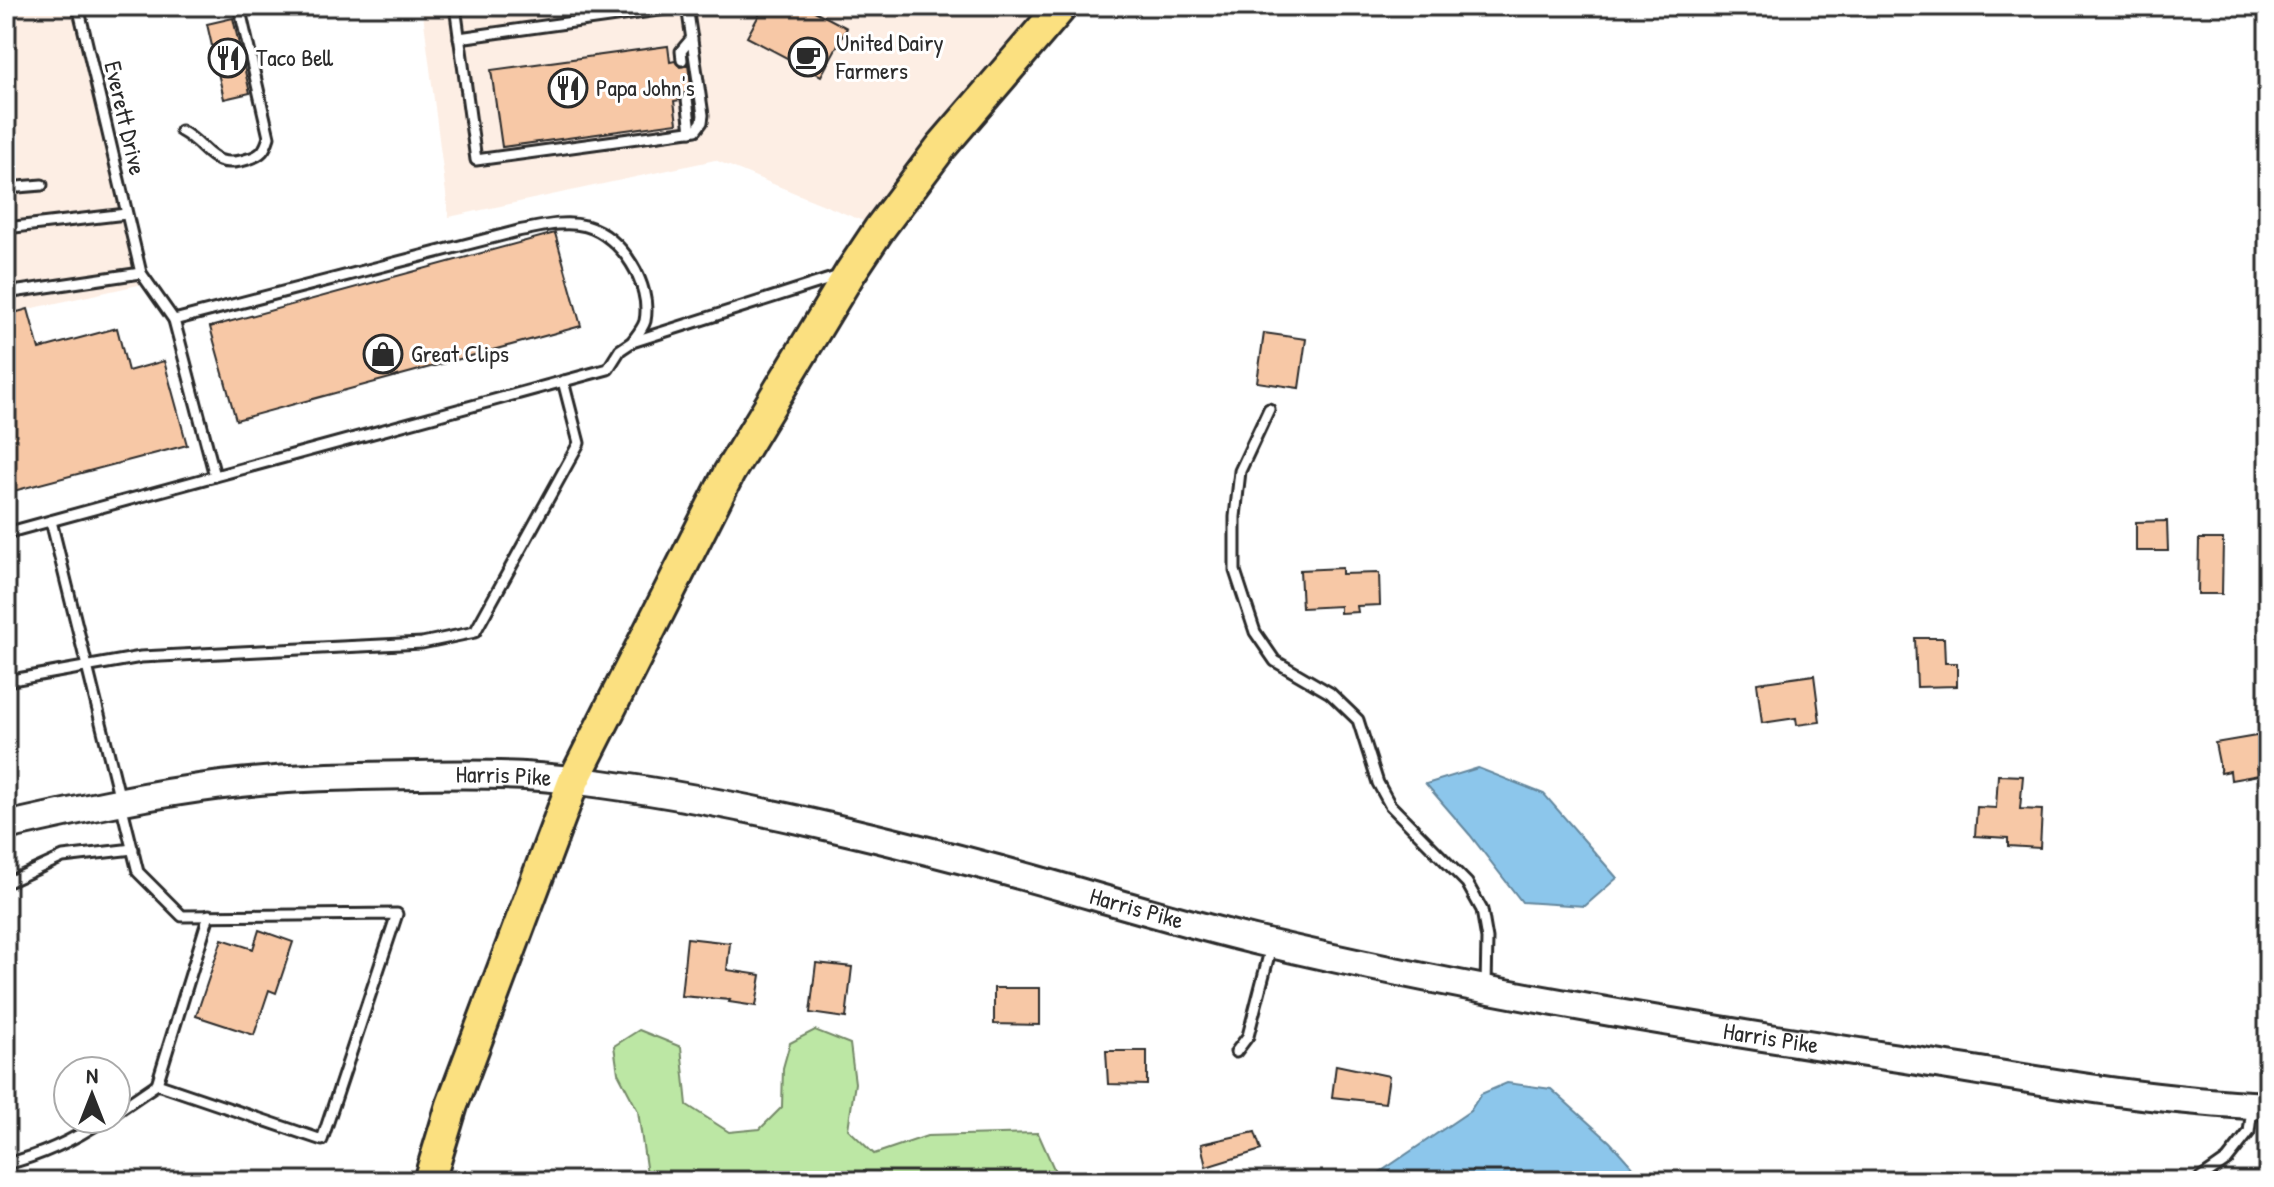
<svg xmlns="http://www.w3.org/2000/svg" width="2274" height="1187" font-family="'Patrick Hand',sans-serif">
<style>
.built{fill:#fdeee4}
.green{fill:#bce7a4;stroke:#748968;stroke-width:2}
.water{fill:#8cc6eb;stroke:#65889e;stroke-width:2}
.building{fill:#f7c8a6;stroke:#2b2b2b;stroke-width:2}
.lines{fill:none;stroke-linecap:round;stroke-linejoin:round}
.lane-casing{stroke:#2b2b2b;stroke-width:15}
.secondary-casing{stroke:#2b2b2b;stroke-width:32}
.primary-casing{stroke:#2b2b2b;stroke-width:36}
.lane{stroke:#fff;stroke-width:9}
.secondary{stroke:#fff;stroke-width:26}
.primary{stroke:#fbe080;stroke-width:30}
.labels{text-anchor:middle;stroke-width:6;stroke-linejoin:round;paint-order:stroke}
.poi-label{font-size:24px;fill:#2b2b2b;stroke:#fff;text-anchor:start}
.street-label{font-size:24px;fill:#2b2b2b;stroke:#fff}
</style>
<rect width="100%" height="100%" fill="#fff"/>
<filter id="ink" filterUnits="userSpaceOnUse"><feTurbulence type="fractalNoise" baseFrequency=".0125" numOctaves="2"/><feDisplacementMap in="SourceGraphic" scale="16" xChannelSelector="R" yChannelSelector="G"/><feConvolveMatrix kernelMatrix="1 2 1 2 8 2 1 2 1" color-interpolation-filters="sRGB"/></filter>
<g filter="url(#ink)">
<!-- built -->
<g class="built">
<path d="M 6,6 L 78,6 L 132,238 L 152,282 L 6,314 Z"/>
<path d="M 422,6 L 1062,6 L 880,228 L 715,160 L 449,217 Z"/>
</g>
<!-- green -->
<path class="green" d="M 639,1030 L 681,1047 L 687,1105 L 729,1132 L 760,1129 L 782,1107 L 783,1068 L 790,1043 L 815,1030 L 850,1044 L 855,1083 L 848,1129 L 874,1154 L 927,1136 L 1038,1133 L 1058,1178 L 1063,1181 L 648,1181 L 638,1111 L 618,1073 L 614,1046 Z"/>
<!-- water -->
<g class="water">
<path d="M 1478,768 L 1544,794 L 1617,878 L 1585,906 L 1522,902 L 1470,835 L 1426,784 Z"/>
<path d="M 1507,1083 L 1551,1089 L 1610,1142 L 1645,1181 L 1367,1181 L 1470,1111 L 1481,1094 Z"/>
</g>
<!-- building -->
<g class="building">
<path d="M 764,6 L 805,6 L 847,28 L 821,76 L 747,37 Z"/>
<path d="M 233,18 L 250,93 L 224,99 L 207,24 Z"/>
<path d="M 668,46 L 670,62 L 675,61 L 680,67 L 688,65 L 692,93 L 683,93 L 680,100 L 674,101 L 677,123 L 502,147 L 491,70 Z"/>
<path d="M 555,233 L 581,326 L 236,420 L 210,327 Z"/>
<path d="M 28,309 L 39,349 L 117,328 L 128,371 L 164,361 L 187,445 L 6,493 L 6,343 L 14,341 L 7,315 Z"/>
<path d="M 1264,333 L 1306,339 L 1299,388 L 1257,382 Z"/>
<path d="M 2167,521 L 2168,551 L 2136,551 L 2136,522 Z"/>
<path d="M 2199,539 L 2223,539 L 2222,594 L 2198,594 Z"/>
<path d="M 1342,568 L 1342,574 L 1379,573 L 1380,605 L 1357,606 L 1358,612 L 1340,613 L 1340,606 L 1302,608 L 1300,570 Z"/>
<path d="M 1915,638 L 1944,638 L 1945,663 L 1957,663 L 1957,686 L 1917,687 Z"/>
<path d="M 1814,675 L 1820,722 L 1797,725 L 1796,718 L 1762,723 L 1757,683 Z"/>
<path d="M 2268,734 L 2268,764 L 2257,766 L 2259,775 L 2231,780 L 2230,771 L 2221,773 L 2215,743 Z"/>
<path d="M 1998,775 L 2023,776 L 2020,809 L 2042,810 L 2040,848 L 2008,846 L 2008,838 L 1975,836 L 1977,807 L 1996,808 Z"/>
<path d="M 259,930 L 293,942 L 276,993 L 269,990 L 254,1035 L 196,1016 L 222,939 L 253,949 Z"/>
<path d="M 687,938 L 730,943 L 727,970 L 761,975 L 756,1006 L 729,1002 L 730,1000 L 681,996 Z"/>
<path d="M 816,963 L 852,967 L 846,1018 L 810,1013 Z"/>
<path d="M 994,988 L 1040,988 L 1040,1025 L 994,1024 Z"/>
<path d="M 1106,1051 L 1147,1051 L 1147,1085 L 1108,1084 Z"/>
<path d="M 1336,1065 L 1389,1076 L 1385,1103 L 1332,1097 Z"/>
<path d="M 1255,1132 L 1261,1150 L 1206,1167 L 1201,1144 Z"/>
</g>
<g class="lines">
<defs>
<g id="lane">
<path d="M 78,6 L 141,273 L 174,320 L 215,476"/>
<path d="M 455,6 L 476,160 L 696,130 L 702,122 L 703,115 L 687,6"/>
<path d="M 459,38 L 687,6"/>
<path d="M 682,60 L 681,51 L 692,38"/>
<path d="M 687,99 L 691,131"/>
<path d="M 181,131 C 209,146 210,171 248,159 C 262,155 265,150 269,137 L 239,6"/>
<path d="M 6,188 L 42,185"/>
<path d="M 6,228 L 126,214"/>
<path d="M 6,293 L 141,273"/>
<path d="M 174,320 L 518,231 C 540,227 564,220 586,226 C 622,236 652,285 645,321 C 643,328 637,335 632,342"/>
<path d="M 1269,409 L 1240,471 L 1235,517 L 1235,571 L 1255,632 L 1275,661 L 1330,693 L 1358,720 L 1378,783 L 1390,805 L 1467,883 L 1482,910 L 1487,939 L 1486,986"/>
<path d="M 51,521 L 138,872 L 182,916 L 397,914 L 322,1140 L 157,1084 L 116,1112"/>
<path d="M 6,533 L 608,369 L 620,350 L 632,342 L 839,276"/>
<path d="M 6,681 L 141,657 L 422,643 L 475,632 L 579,443 L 563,381"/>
<path d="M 6,883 L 63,857 L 133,849"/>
<path d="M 1236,1052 L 1248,1036 L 1271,947"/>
<path d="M 157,1084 L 209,915"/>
<path d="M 6,1164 C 43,1155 74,1140 105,1119"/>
<path d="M 2197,1181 L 2227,1160 L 2249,1132 L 2252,1109"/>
</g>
<g id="secondary">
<path id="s1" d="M 6,826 C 77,810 149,794 222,785 C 287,777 352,776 418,775 C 472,774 526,774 579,781 C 717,798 853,831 986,866 C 1076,890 1164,918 1254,940 C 1460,989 1669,1023 1879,1055 C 2010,1075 2135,1100 2268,1106"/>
</g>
<path id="primary" d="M 429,1181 L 452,1105 L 574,780 L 729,473 L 850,273 L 880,228 L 941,147 L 1062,6"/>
</defs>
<!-- lane casing -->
<use href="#lane" class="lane-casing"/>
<!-- secondary casing -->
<use href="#secondary" class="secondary-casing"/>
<!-- primary casing -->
<use href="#primary" class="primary-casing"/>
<!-- lane -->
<use href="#lane" class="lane"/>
<!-- secondary -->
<use href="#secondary" class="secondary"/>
<!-- primary -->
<use href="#primary" class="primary"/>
</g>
</g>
<!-- icons -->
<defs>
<symbol id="cafe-ring" viewBox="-11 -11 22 22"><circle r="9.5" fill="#fff" stroke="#2b2b2b" stroke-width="1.5"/><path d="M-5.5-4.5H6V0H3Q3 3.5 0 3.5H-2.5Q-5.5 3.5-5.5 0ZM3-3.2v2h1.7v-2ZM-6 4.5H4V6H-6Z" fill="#2b2b2b"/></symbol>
<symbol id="restaurant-ring" viewBox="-11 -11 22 22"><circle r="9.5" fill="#fff" stroke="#2b2b2b" stroke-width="1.5"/><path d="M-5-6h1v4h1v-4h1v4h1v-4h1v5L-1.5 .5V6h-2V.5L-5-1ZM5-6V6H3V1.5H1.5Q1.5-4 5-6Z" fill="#2b2b2b"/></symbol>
<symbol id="shop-ring" viewBox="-11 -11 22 22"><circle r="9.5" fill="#fff" stroke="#2b2b2b" stroke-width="1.5"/><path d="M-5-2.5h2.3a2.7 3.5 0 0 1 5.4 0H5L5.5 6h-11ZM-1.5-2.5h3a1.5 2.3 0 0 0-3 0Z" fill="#2b2b2b"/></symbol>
</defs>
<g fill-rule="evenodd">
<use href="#cafe-ring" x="786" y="35" width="44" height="44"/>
<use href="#restaurant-ring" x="206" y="36" width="44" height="44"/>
<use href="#restaurant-ring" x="546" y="66" width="44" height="44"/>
<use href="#shop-ring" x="361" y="332" width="44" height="44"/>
</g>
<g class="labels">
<!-- poi labels -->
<g class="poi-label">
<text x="836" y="51">United Dairy<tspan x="836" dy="28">Farmers</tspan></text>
<text x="256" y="66">Taco Bell</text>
<text x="596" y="96">Papa John's</text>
<text x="411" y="362">Great Clips</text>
</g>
<!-- street labels -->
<g class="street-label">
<text transform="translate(125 118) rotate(77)" y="8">Everett Drive</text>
<text dy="8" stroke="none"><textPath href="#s1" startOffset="502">Harris Pike</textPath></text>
<text dy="8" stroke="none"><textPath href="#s1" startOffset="1150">Harris Pike</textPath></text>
<text dy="8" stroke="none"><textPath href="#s1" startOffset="1798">Harris Pike</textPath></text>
</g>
</g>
<!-- margin -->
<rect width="2274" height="1187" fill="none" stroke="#fff" stroke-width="32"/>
<rect x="16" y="16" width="2242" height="1155" fill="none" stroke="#2b2b2b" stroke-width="3" filter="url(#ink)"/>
<!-- north arrow -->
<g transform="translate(92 1095)"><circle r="38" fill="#ffffff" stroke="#aaaaaa" stroke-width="2"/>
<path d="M0-6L14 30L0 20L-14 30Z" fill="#2b2b2b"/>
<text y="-12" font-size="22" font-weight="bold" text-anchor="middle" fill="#2b2b2b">N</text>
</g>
</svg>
